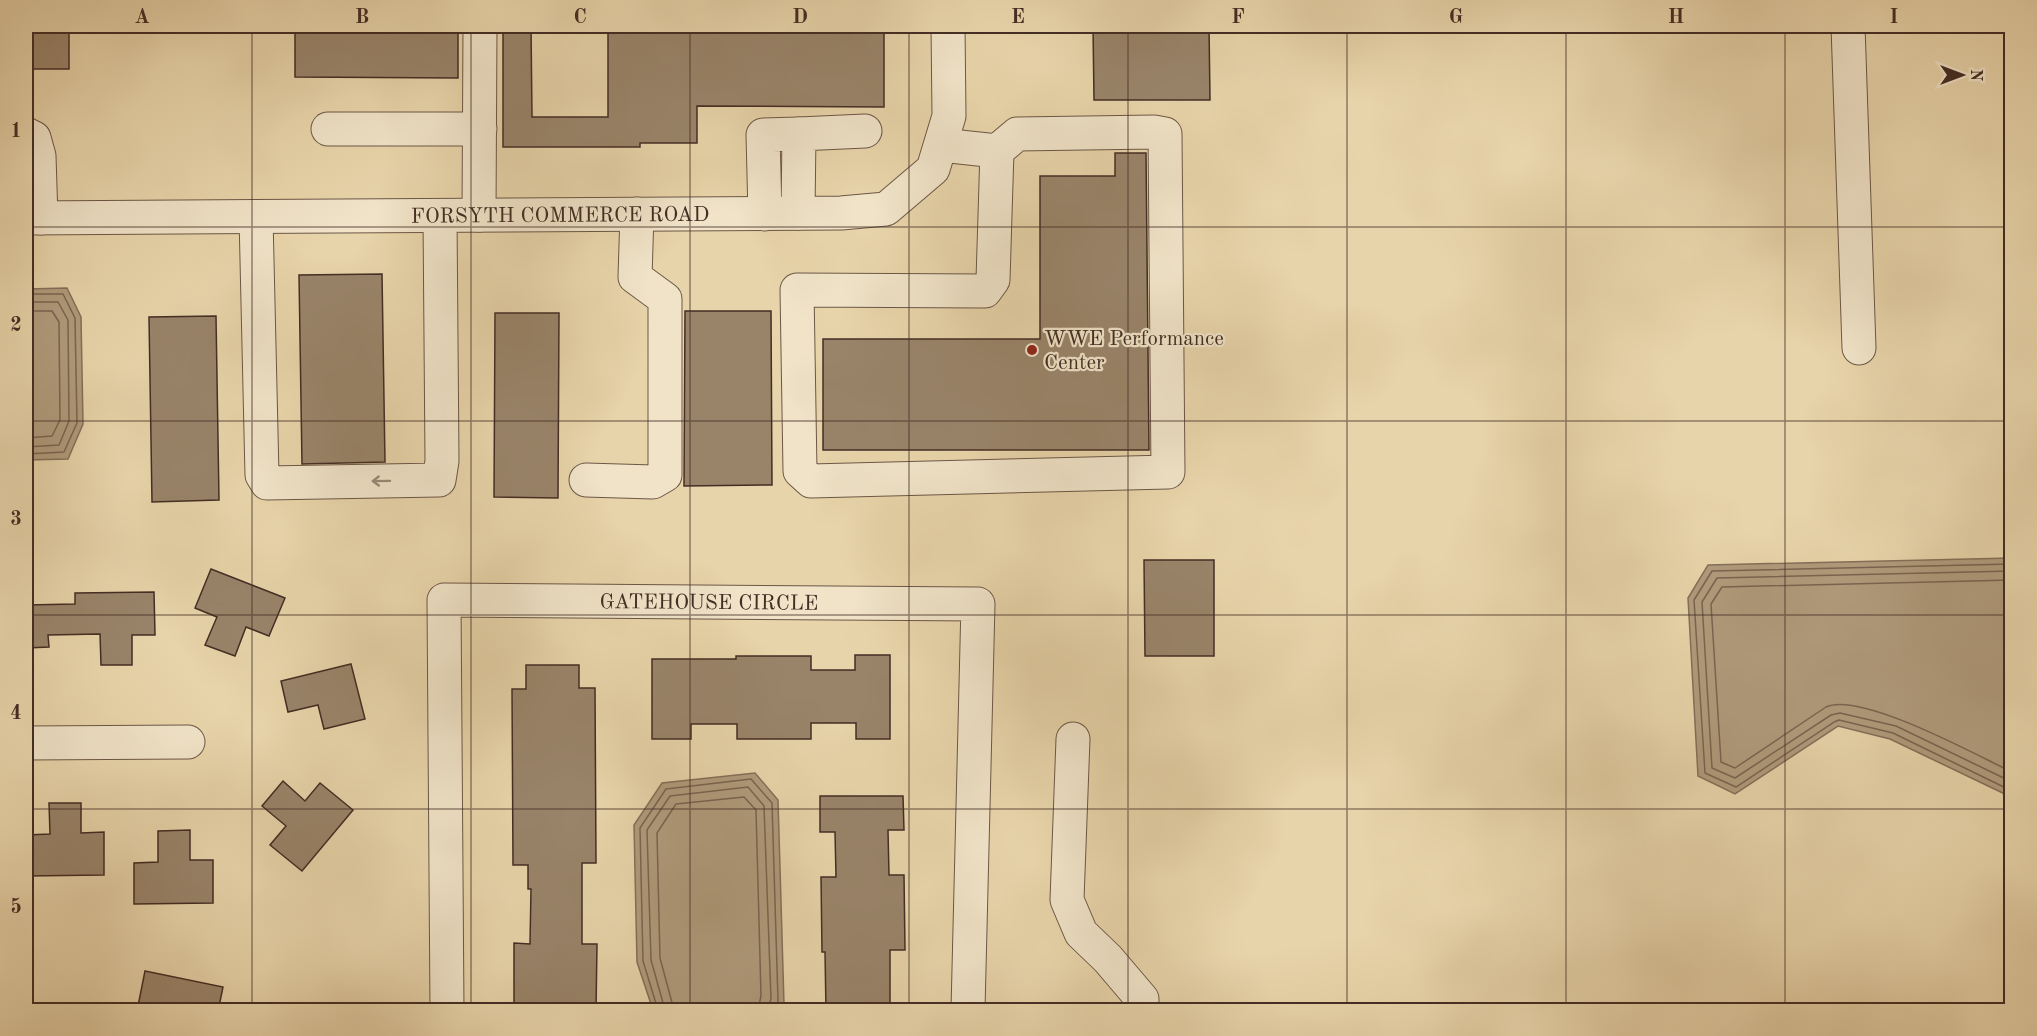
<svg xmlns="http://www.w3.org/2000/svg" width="2037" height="1036" font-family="'Old Standard TT',serif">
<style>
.water{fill:#b09b7c;stroke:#846f59;stroke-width:1.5}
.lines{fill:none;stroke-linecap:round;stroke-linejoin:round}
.shore{stroke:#7a6450;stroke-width:1.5}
.building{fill:#99846a;stroke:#432d24;stroke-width:1.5}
.minor-casing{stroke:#6c5746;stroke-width:35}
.minor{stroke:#f0e3c8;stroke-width:33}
.oneway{stroke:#9a8876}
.grid{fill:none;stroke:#432d24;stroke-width:1.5;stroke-opacity:0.55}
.poi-dot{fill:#8f2418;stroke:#f0e3c8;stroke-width:2}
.labels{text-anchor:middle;stroke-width:4.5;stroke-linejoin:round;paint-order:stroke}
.street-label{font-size:21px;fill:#432d24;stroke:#f0e3c8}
.poi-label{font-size:21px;fill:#432d24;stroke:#f0e3c8;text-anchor:start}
.neatline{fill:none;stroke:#432d24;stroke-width:2}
.grid-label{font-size:20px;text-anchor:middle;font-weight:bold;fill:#432d24}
</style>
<rect width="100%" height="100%" fill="#e8d4aa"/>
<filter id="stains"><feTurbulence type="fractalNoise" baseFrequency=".00333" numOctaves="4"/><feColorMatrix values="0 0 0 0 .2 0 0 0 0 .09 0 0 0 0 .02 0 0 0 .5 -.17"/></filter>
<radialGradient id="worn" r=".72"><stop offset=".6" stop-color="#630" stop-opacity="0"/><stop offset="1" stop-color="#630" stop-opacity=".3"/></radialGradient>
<!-- water -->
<g class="water">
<path d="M 67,288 L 81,317 L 83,424 L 68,459 L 26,460 L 26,289 Z"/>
<path d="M 2011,558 L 2011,797 L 1890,739 L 1838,726 L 1735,794 L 1698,776 L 1688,598 L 1708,565 Z"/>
<path d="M 755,773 L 778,800 L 784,1004 L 779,1010 L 653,1010 L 637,962 L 634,825 L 662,783 Z"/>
</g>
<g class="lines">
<!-- shore -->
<g class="shore">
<path d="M 26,294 L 63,294 L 75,318 L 77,423 L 64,452 L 26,454"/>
<path d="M 26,302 L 58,302 L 68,320 L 69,421 L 59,445 L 26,447"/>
<path d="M 26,311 L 52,311 L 59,322 L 60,420 L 52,436 L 26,438"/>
<path d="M 2012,564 L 1712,571 L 1694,600 L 1705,773 L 1736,787 L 1834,722 L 1839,720 L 1893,733 L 2012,791"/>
<path d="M 2012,571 L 1717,578 L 1702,602 L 1712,768 L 1735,778 L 1831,715 L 1840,713 L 1896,726 L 2012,782"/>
<path d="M 2012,580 L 1722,587 L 1711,604 L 1721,762 L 1735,768 L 1826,707 C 1860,691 1976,755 2012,772"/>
<path d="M 658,1010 L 643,961 L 640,828 L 666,789 L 751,779 L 772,803 L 778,1001 L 775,1010"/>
<path d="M 665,1010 L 651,960 L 647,830 L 670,796 L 748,787 L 764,806 L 771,999 L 767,1010"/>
<path d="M 674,1010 L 660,958 L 657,833 L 676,804 L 744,797 L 756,810 L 761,996 L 758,1010"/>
</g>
</g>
<!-- building -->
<g class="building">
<rect x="26" y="26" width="43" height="43"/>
<path d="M 295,26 L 458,26 L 458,78 L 295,77 Z"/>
<path d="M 503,26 L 531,26 L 532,117 L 608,117 L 608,26 L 884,26 L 884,107 L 697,106 L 697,143 L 640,143 L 640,147 L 503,147 Z"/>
<path d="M 1093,26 L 1209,26 L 1210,100 L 1094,100 Z"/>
<path d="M 1115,153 L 1146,153 L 1149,450 L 823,450 L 823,339 L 1040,339 L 1040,176 L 1115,176 Z"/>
<path d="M 382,274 L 385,462 L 302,464 L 299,275 Z"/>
<path d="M 685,311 L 771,311 L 772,485 L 684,486 Z"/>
<path d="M 495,313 L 559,313 L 558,498 L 494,497 Z"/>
<path d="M 216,316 L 219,500 L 152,502 L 149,317 Z"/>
<path d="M 1144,560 L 1214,560 L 1214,656 L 1145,656 Z"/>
<path d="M 211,569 L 285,598 L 269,636 L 246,627 L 235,656 L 205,645 L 217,617 L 195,608 Z"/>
<path d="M 154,592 L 155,635 L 132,635 L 132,665 L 101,665 L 100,634 L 48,635 L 49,647 L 26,648 L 26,605 L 75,604 L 75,593 Z"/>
<path d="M 855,655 L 890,655 L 890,739 L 856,739 L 856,723 L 811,723 L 811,739 L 737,739 L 737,724 L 691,724 L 691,739 L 652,739 L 652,659 L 736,659 L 736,656 L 811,656 L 811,670 L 855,670 Z"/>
<path d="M 351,664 L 365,719 L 324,729 L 318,705 L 288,712 L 281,681 Z"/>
<path d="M 526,665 L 579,665 L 579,688 L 595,688 L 596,863 L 582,863 L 582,944 L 597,944 L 596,1011 L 514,1011 L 514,943 L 530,944 L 531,889 L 528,889 L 528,865 L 513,865 L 512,689 L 526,689 Z"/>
<path d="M 283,781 L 305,801 L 320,783 L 353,810 L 302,871 L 270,845 L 286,826 L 262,806 Z"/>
<path d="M 820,796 L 903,796 L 904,830 L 888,830 L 889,875 L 904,875 L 905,950 L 890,950 L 890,1011 L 826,1011 L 825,952 L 822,952 L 821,877 L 836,877 L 835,832 L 820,832 Z"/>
<path d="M 49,803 L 81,803 L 81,833 L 104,832 L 104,875 L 26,876 L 26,835 L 50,834 Z"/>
<path d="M 190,830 L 190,860 L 213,860 L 213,903 L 134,904 L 134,863 L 158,862 L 158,831 Z"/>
<path d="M 145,971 L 223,987 L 218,1011 L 137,1011 Z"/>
</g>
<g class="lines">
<defs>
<g id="minor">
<path d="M 1848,26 L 1859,348"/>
<path d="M 328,129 L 480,129"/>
<path d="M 26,134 L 34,138 L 39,156 L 41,218"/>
<path d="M 941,145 L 997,151 L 993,280 L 985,291 L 797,290 L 800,471 L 811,481 L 1168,472 L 1165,134 L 1154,132 L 1017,134 L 997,151"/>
<path d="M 798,213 L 799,134 L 865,131"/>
<path d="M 765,214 L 763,135 L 799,134"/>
<path d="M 479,215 L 480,26"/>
<path d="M 256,217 L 262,475 L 267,483 L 439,480 L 442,461 L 440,216"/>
<path id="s1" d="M 26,218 L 841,213 L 886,209 L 933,169 L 949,116 L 948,26"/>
<path d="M 586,480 L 653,482 L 665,475 L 665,299 L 635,277 L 637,214"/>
<path d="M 1073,739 L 1067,900 L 1081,933 L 1108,959 L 1142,999 L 1142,1010"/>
<path d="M 26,743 L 188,742"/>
<path id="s2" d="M 447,1010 L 444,600 L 978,604 L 968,1010"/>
</g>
</defs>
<!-- minor casing -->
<use href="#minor" class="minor-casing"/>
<!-- minor -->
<use href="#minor" class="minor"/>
</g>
<!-- one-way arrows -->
<defs><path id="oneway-shaft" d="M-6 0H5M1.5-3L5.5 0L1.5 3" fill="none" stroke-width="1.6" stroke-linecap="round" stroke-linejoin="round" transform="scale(1.5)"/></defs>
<use class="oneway" href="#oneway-shaft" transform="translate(381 481) rotate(179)"/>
<!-- grid -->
<path class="grid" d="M 252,26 L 252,1010M 471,26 L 471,1010M 690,26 L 690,1010M 909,26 L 909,1010M 1128,26 L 1128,1010M 1347,26 L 1347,1010M 1566,26 L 1566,1010M 1785,26 L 1785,1010M 26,227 L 2012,227M 26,421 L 2012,421M 26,615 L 2012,615M 26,809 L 2012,809"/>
<!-- markers -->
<circle class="poi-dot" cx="1032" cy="350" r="6"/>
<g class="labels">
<!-- street labels -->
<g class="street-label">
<text dy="7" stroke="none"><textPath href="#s1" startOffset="534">FORSYTH COMMERCE ROAD</textPath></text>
<text dy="7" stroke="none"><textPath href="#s2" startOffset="675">GATEHOUSE CIRCLE</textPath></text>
</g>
<!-- poi labels -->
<g class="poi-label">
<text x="1044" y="345">WWE Performance<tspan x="1044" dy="24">Center</tspan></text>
</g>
</g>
<!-- margin -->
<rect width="2037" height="1036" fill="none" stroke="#e8d4aa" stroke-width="66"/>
<!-- north arrow -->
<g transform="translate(1962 75) rotate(90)" stroke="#f0e3c8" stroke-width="4.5" paint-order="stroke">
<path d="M0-4.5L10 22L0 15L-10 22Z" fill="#432d24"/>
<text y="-9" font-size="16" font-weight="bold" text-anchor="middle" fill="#432d24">N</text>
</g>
<rect x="33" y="33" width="1971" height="970" class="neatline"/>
<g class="grid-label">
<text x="142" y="23">A</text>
<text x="362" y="23">B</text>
<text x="580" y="23">C</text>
<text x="800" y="23">D</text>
<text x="1018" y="23">E</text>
<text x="1238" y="23">F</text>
<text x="1456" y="23">G</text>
<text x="1676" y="23">H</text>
<text x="1894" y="23">I</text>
<text x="16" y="137">1</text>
<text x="16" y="331">2</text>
<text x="16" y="525">3</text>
<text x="16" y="719">4</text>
<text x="16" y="913">5</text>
</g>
<rect width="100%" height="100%" filter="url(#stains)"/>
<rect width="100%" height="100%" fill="url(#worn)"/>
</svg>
